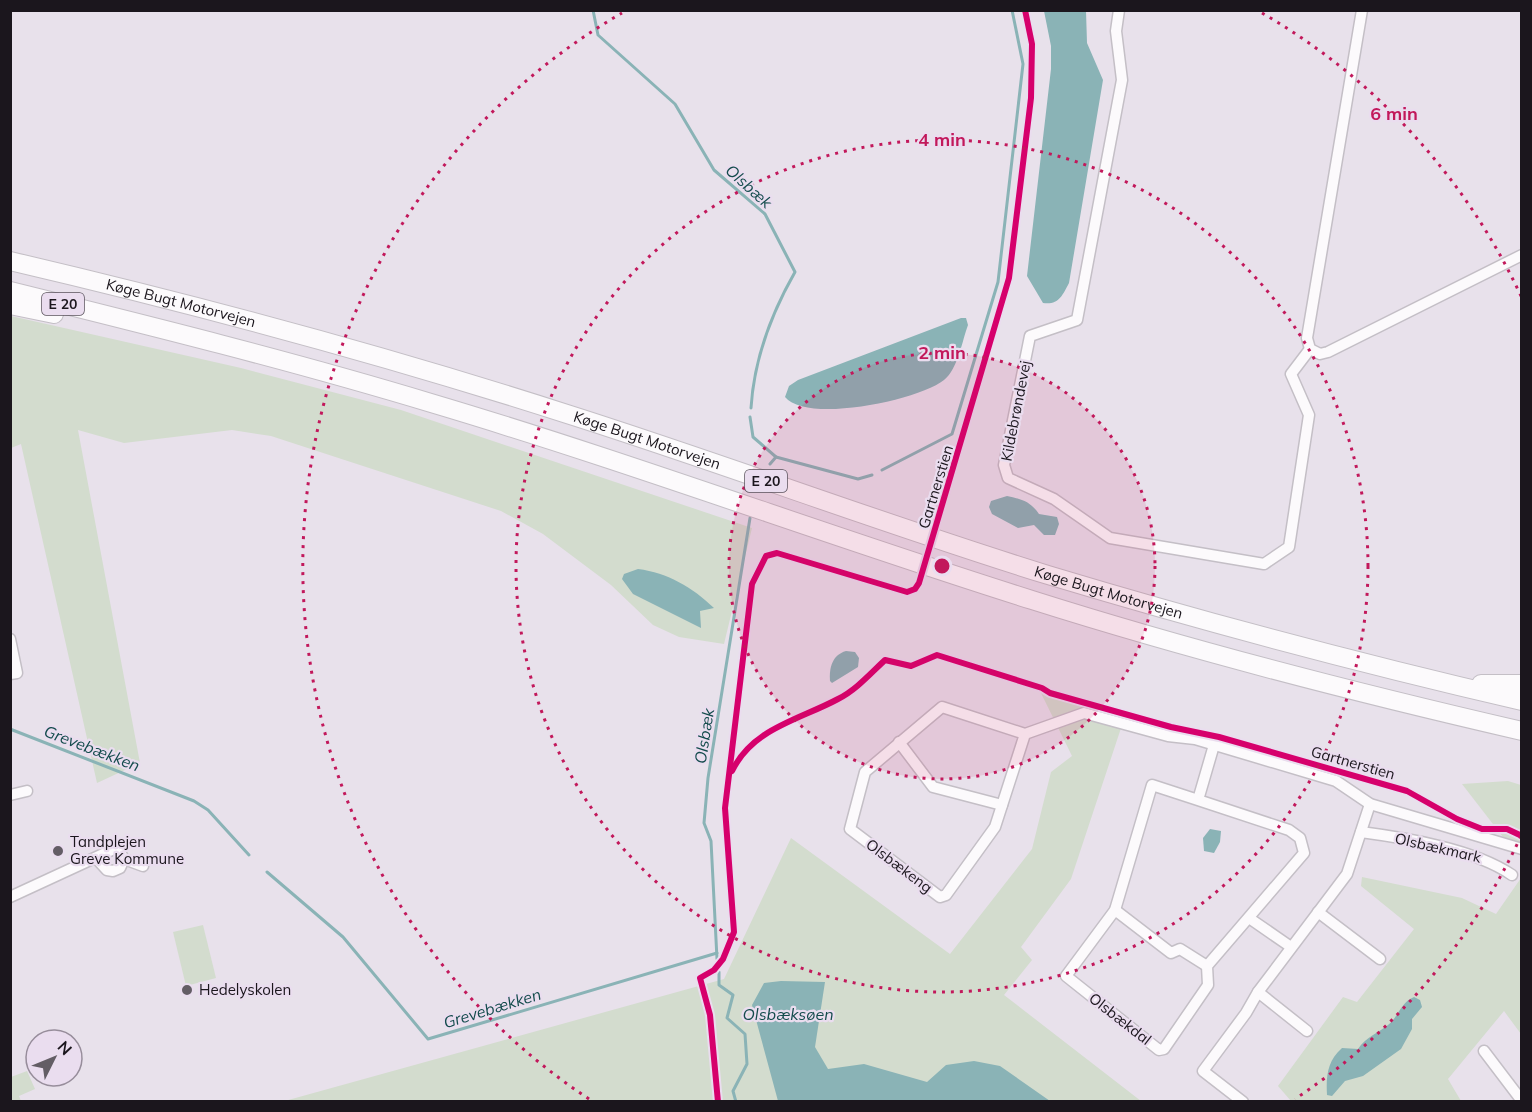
<svg xmlns="http://www.w3.org/2000/svg" width="1532" height="1112" font-family="Mulish,sans-serif">
<style>
.green{fill:#d3dcce}
.water{fill:#8ab3b6}
.lines{fill:none;stroke-linecap:round;stroke-linejoin:round}
.stream{stroke:#8ab3b6;stroke-width:3}
.minor-casing{stroke:#c4bfc6;stroke-width:13}
.motorway-casing{stroke:#c4bfc6;stroke-width:20}
.minor{stroke:#fcfafc;stroke-width:10}
.motorway{stroke:#fcfafc;stroke-width:18}
.cycleway-casing{stroke:#eaddef;stroke-width:10}
.cycleway{stroke:#d6006c;stroke-width:6}
.ring{fill:none;stroke:#c2185b;stroke-width:3;stroke-dasharray:3 6}
.poi-dot{fill:#635d65;stroke:#eaddef;stroke-width:2}
.labels{text-anchor:middle;stroke-width:4.5;stroke-linejoin:round;paint-order:stroke}
.shield{fill:#eaddef;stroke:#59525c;stroke-width:1.5}
.shield-label{font-size:14px;font-weight:bold;fill:#1b161d}
.street-label{font-size:15px;fill:#1b161d;stroke:#eaddef}
.poi-label{font-size:15px;fill:#1b161d;stroke:#eaddef;text-anchor:start}
.water-label{font-size:16px;font-style:italic;fill:#134b4c;stroke:#eaddef}
.centre{fill:#c2185b;stroke:#eaddef;stroke-width:3}
.ring-label{font-size:18px;text-anchor:middle;font-weight:bold;fill:#c2185b;stroke:#eaddef;stroke-width:4.5;stroke-linejoin:round;paint-order:stroke}
</style>
<rect width="100%" height="100%" fill="#e8e1eb"/>
<!-- green -->
<g class="green">
<path d="M 11,316 L 241,368 L 401,410 L 752,528 L 724,644 L 679,637 L 653,625 L 611,585 L 543,534 L 501,511 L 271,436 L 232,430 L 124,443 L 78,430 L 140,763 L 97,783 L 21,444 L 11,448 Z"/>
<path d="M 1039,689 L 1125,716 L 1071,879 L 1021,947 L 1032,960 L 1004,995 L 1141,1101 L 281,1102 L 724,979 L 791,838 L 950,954 L 1032,849 L 1051,772 L 1072,756 Z"/>
<path d="M 1508,781 L 1521,785 L 1521,844 L 1503,837 L 1462,784 Z"/>
<path d="M 1362,877 L 1462,898 L 1496,914 L 1521,878 L 1521,1034 L 1504,1011 L 1448,1079 L 1461,1101 L 1291,1101 L 1278,1086 L 1343,997 L 1357,1002 L 1414,929 L 1361,886 Z"/>
<path d="M 203,925 L 216,978 L 186,986 L 173,932 Z"/>
<path d="M 27,1071 L 35,1089 L 19,1096 L 21,1101 L 11,1101 L 11,1077 Z"/>
</g>
<!-- water -->
<g class="water">
<path d="M 1044,11 L 1086,11 L 1087,43 L 1103,80 L 1069,283 C 1062,296 1059,305 1043,303 L 1027,276 L 1051,69 L 1051,46 Z"/>
<path d="M 961,318 L 966,318 L 968,325 C 962,341 958,369 944,380 C 919,400 807,424 785,397 L 789,386 L 798,380 Z"/>
<path d="M 1007,496 C 1022,499 1031,502 1039,514 L 1057,517 L 1059,524 L 1055,535 L 1044,535 L 1034,525 L 1018,528 L 992,514 L 989,507 L 991,501 Z"/>
<path d="M 638,569 C 668,573 692,587 714,608 L 700,611 L 701,628 L 633,594 L 622,579 L 624,574 Z"/>
<path d="M 846,651 L 855,652 L 859,658 L 858,667 L 832,683 L 830,681 C 829,668 832,655 846,651 Z"/>
<path d="M 1210,829 L 1221,831 L 1220,842 L 1214,853 L 1204,851 L 1203,838 Z"/>
<path d="M 781,981 L 825,982 L 815,1047 L 828,1069 L 864,1064 L 927,1082 L 946,1065 L 974,1061 L 1000,1066 L 1050,1101 L 778,1101 L 752,1005 L 764,983 Z"/>
<path d="M 1414,997 L 1420,1000 L 1422,1007 L 1412,1019 L 1412,1029 L 1401,1049 L 1363,1076 L 1345,1081 L 1332,1096 L 1327,1095 C 1326,1077 1327,1061 1342,1048 L 1358,1049 C 1366,1037 1378,1033 1388,1025 C 1399,1016 1401,1002 1414,997 Z"/>
</g>
<g class="lines">
<!-- stream -->
<g class="stream">
<path d="M 593,10 L 598,35 L 675,104 L 714,170 L 765,214 L 795,272 C 771,314 754,359 751,408"/>
<path d="M 750,417 L 753,437 L 776,457 L 770,464"/>
<path d="M 776,457 L 858,479 L 872,475"/>
<path d="M 882,470 L 952,434 L 998,282 L 1023,64 L 1012,10"/>
<path d="M 10,729 L 194,801 L 208,810 L 249,855"/>
<path d="M 267,872 L 343,937 L 428,1039 L 717,953"/>
<path d="M 717,959 L 711,841 L 704,823 L 708,778 L 750,518"/>
<path d="M 719,972 L 719,985 L 733,995 L 727,1018 L 745,1034 L 747,1064 L 733,1091 L 736,1102"/>
</g>
<defs>
<g id="minor">
<path d="M 1119,10 L 1116,31 L 1122,80 L 1077,320 L 1030,336 L 1004,465 L 1008,478 L 1054,499 L 1110,538 L 1264,564 L 1289,547 L 1309,415 L 1291,374 L 1310,349"/>
<path d="M 1362,10 L 1307,338 L 1310,349 L 1320,354 L 1328,352 L 1522,255"/>
<path d="M 10,639 L 17,673 L 10,674"/>
<path d="M 1025,734 L 942,707 L 865,772 L 850,829 L 940,897 L 946,895 L 995,827 L 1025,734 L 1084,713 L 1168,736 L 1195,739 L 1336,781 L 1370,804 L 1522,849"/>
<path d="M 899,742 L 933,787 L 1002,805"/>
<path d="M 10,795 L 27,791"/>
<path d="M 1198,800 L 1152,785 L 1115,910 L 1066,976 L 1159,1050 L 1164,1049 L 1208,985 L 1207,966 L 1304,853 L 1300,838 L 1289,830 L 1198,800 L 1214,745"/>
<path d="M 1361,832 C 1406,838 1474,849 1512,875"/>
<path d="M 96,858 L 107,870 L 113,871 L 120,868 L 124,859"/>
<path d="M 10,897 L 114,849 L 119,851 L 124,859 L 143,866"/>
<path d="M 1115,910 L 1171,953 L 1180,949 L 1207,966"/>
<path d="M 1318,912 L 1380,959"/>
<path d="M 1249,918 L 1291,947"/>
<path d="M 1258,992 L 1307,1031"/>
<path d="M 1484,1051 L 1522,1101"/>
<path d="M 1243,1102 L 1203,1071 L 1246,1013 L 1258,992 L 1347,874 L 1370,804"/>
</g>
<g id="motorway">
<path id="s1" d="M 10,261 C 198,305 384,355 567,414 C 728,465 886,525 1048,575 C 1204,622 1362,664 1522,701"/>
<path d="M 10,291 C 151,326 292,361 431,403 C 633,463 831,537 1032,600 C 1193,651 1357,693 1522,731"/>
<path d="M 10,305 L 54,314"/>
<path d="M 1481,684 L 1522,684"/>
</g>
</defs>
<!-- minor casing -->
<use href="#minor" class="minor-casing"/>
<!-- motorway casing -->
<use href="#motorway" class="motorway-casing"/>
<!-- minor -->
<use href="#minor" class="minor"/>
<!-- motorway -->
<use href="#motorway" class="motorway"/>
<defs>
<g id="cycleway">
<path d="M 732,771 C 753,728 799,720 838,699 C 856,690 870,674 885,660 L 911,666 L 937,655 L 1042,688 L 1050,693 L 1171,727 L 1219,737 L 1407,791 L 1457,819 L 1482,829 L 1507,829 L 1522,836"/>
<path d="M 718,1102 L 710,1015 L 700,978 L 714,970 L 723,959 L 734,932 L 725,808 L 752,584 L 766,556 L 777,553 L 907,592 L 915,589 L 919,583 L 1009,278 L 1031,98 L 1032,44 L 1025,10"/>
</g>
</defs>
<!-- cycleway casing -->
<use href="#cycleway" class="cycleway-casing"/>
<!-- cycleway -->
<use href="#cycleway" class="cycleway"/>
</g>
<!-- distance rings -->
<circle cx="942" cy="566" r="213" fill="#c2185b" fill-opacity=".12"/>
<g class="ring">
<circle cx="942" cy="566" r="213"/>
<circle cx="942" cy="566" r="426"/>
<path d="M1521 836A639 639 0 0 1 1295 1099M589 1099A639 639 0 0 1 622 13M1262 13A639 639 0 0 1 1521 296"/>
</g>
<!-- markers -->
<g class="poi-dot">
<circle cx="58" cy="851" r="6"/>
<circle cx="187" cy="990" r="6"/>
</g>
<g class="labels">
<!-- shield labels -->
<g class="shield">
<rect x="42" y="293" width="42" height="22" rx="4.5"/>
<rect x="745" y="470" width="42" height="22" rx="4.5"/>
</g>
<g class="shield-label">
<text x="63" y="309">E 20</text>
<text x="766" y="486">E 20</text>
</g>
<!-- street labels -->
<g class="street-label">
<text dy="5" stroke="none"><textPath href="#s1" startOffset="176">Køge Bugt Motorvejen</textPath></text>
<text transform="translate(1016 411) rotate(-79)" y="5">Kildebrøndevej</text>
<text dy="5" stroke="none"><textPath href="#s1" startOffset="662">Køge Bugt Motorvejen</textPath></text>
<text transform="translate(936 487) rotate(-73)" y="5">Gartnerstien</text>
<text dy="5" stroke="none"><textPath href="#s1" startOffset="1148">Køge Bugt Motorvejen</textPath></text>
<text transform="translate(1353 763) rotate(16)" y="5">Gartnerstien</text>
<text transform="translate(1438 848) rotate(13)" y="5">Olsbækmark</text>
<text transform="translate(899 866) rotate(37)" y="5">Olsbækeng</text>
<text transform="translate(1120 1019) rotate(38)" y="5">Olsbækdal</text>
</g>
<!-- poi labels -->
<g class="poi-label">
<text x="70" y="847">Tandplejen<tspan x="70" dy="17">Greve Kommune</tspan></text>
<text x="199" y="995">Hedelyskolen</text>
</g>
<!-- water labels -->
<g class="water-label">
<text transform="translate(749 186) rotate(42)" y="6">Olsbæk</text>
<text transform="translate(704 736) rotate(-81)" y="6">Olsbæk</text>
<text transform="translate(92 748) rotate(21)" y="6">Grevebækken</text>
<text transform="translate(492 1008) rotate(-17)" y="6">Grevebækken</text>
<text x="788" y="1020">Olsbæksøen</text>
</g>
</g>
<circle cx="942" cy="566" r="9" class="centre"/>
<g class="ring-label">
<text x="1394" y="120">6 min</text>
<text x="942" y="146">4 min</text>
<text x="942" y="359">2 min</text>
</g>
<!-- border -->
<rect width="1532" height="1112" fill="none" stroke="#1b161d" stroke-width="24"/>
<!-- north arrow -->
<g transform="translate(54 1058) rotate(47)"><circle r="28" fill="#eaddef" stroke="#978d9b" stroke-width="1.5"/>
<path d="M0-4.5L10 22L0 15L-10 22Z" fill="#635d65"/>
<text y="-9" font-size="16" font-weight="bold" text-anchor="middle" fill="#1b161d">N</text>
</g>
</svg>
